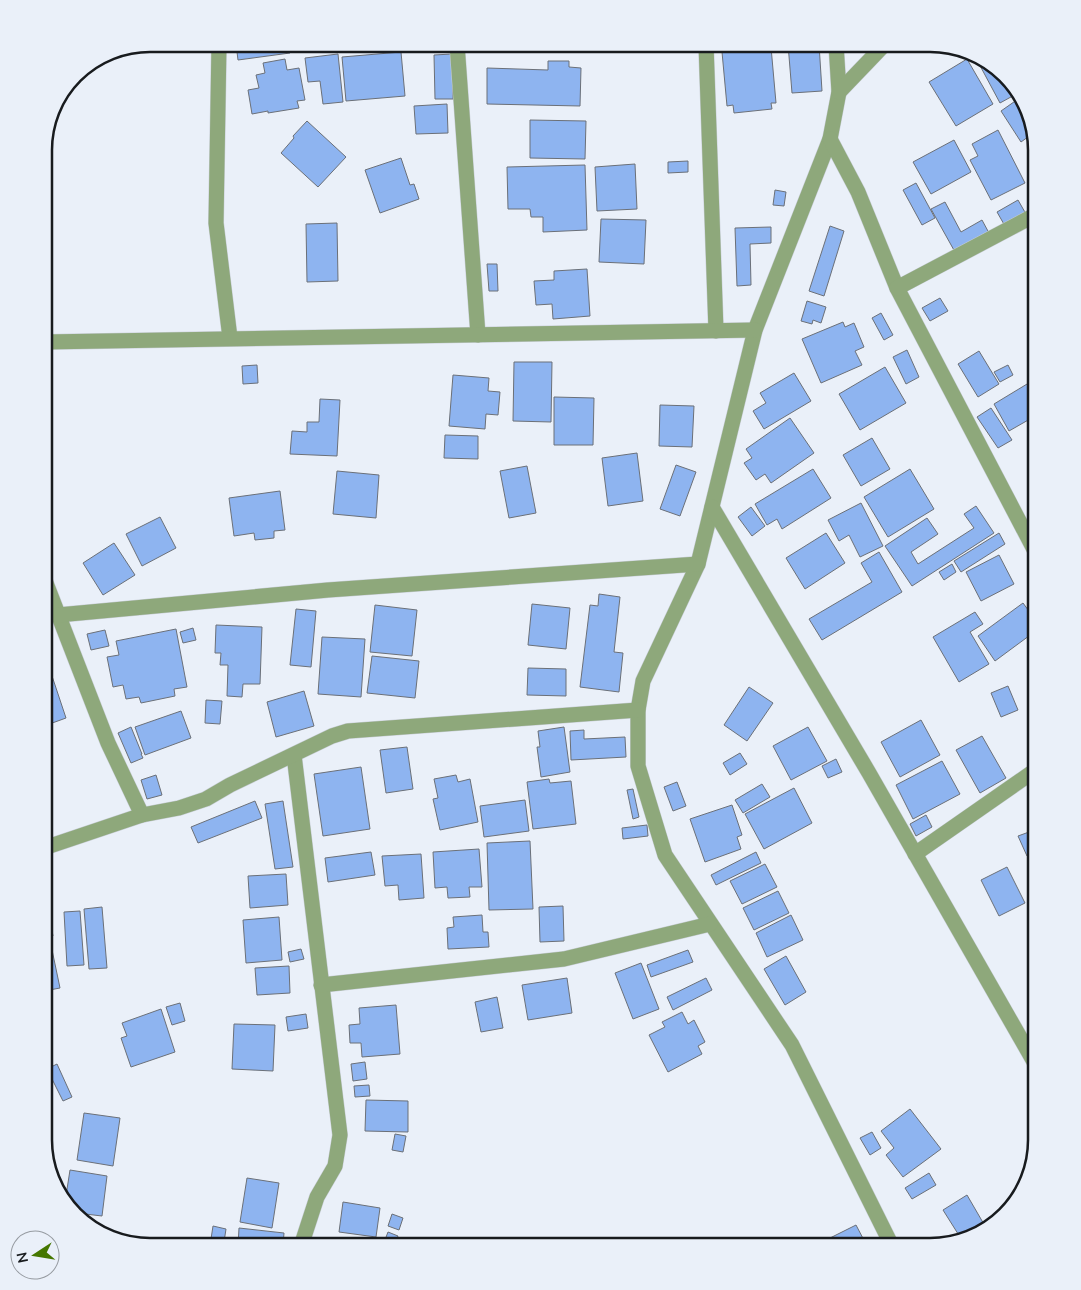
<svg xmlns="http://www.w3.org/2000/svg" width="1081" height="1290" font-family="Mulish,sans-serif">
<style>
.building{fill:#8eb4f0;stroke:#6b7078}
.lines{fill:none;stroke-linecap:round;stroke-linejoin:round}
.street-casing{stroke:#c8ced6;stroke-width:16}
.street{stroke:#8ea87b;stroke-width:15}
.rim{fill:none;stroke:#181b1e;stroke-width:2.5}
</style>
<rect width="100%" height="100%" fill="#eaf0f9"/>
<!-- building -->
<g class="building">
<path d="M 236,44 L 288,44 L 290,53 L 238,60 Z"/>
<path d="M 293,44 L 335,44 L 294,50 Z"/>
<path d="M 638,44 L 679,44 L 679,48 L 639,52 Z"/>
<path d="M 788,44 L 819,44 L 822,91 L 792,93 Z"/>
<path d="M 771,47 L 776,103 L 771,103 L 772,109 L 734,113 L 733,105 L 727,106 L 722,52 Z"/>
<path d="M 401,52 L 405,96 L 346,101 L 342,57 Z"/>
<path d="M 338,54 L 343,102 L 323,104 L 320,81 L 308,82 L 305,58 Z"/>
<path d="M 452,54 L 453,99 L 435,99 L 434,55 Z"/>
<path d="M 982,57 L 984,58 L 1020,92 L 1000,103 L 977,60 Z"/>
<path d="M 285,59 L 287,70 L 299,68 L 305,100 L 297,101 L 299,108 L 268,113 L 268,111 L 252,114 L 248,90 L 259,88 L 256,75 L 265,73 L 263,63 Z"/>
<path d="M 967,59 L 993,104 L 956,126 L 929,82 Z"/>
<path d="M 548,61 L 569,61 L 569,67 L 581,68 L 580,106 L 487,104 L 487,68 L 548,70 Z"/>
<path d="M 1021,97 L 1032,134 L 1021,142 L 1001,111 Z"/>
<path d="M 447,104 L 448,133 L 416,134 L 414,106 Z"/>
<path d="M 530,120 L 586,121 L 585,159 L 530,158 Z"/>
<path d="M 307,121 L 346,157 L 318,187 L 281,153 L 294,138 L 293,136 Z"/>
<path d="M 998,130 L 1025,183 L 991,200 L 970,160 L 978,156 L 972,144 Z"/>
<path d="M 954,140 L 971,172 L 931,194 L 913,162 Z"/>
<path d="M 401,158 L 410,185 L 414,184 L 419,199 L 380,213 L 365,170 Z"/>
<path d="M 688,161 L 688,172 L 668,173 L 668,162 Z"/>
<path d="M 635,164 L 637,209 L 597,211 L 595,167 Z"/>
<path d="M 585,165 L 587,230 L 543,232 L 543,217 L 531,217 L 530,209 L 508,209 L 507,167 Z"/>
<path d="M 916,183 L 935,218 L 922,225 L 903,190 Z"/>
<path d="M 775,190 L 786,192 L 784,206 L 773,205 Z"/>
<path d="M 1018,200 L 1026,214 L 1005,226 L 997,212 Z"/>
<path d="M 945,202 L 961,232 L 982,220 L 989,233 L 955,252 L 931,209 Z"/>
<path d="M 601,219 L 646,220 L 644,264 L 599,262 Z"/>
<path d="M 337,223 L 338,281 L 307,282 L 306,224 Z"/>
<path d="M 830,226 L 844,231 L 824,296 L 809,291 Z"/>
<path d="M 771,227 L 771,243 L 750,244 L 751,285 L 737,286 L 735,228 Z"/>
<path d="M 487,264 L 497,264 L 498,291 L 489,291 Z"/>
<path d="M 587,269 L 590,316 L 553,319 L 552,304 L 536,305 L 534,281 L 554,280 L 554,271 Z"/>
<path d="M 940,298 L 948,311 L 930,321 L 922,308 Z"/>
<path d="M 807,301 L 826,307 L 821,323 L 813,320 L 812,324 L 801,321 Z"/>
<path d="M 881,313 L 893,335 L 884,340 L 872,318 Z"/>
<path d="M 843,322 L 845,327 L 854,323 L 864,347 L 855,351 L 862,365 L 821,383 L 802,339 Z"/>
<path d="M 907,350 L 919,377 L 906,384 L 893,357 Z"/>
<path d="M 979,351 L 999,384 L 978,397 L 958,364 Z"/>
<path d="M 514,362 L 552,362 L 551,422 L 513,421 Z"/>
<path d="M 257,365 L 258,383 L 243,384 L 242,366 Z"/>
<path d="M 1008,365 L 1013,375 L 1000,382 L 994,372 Z"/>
<path d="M 885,367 L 906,403 L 860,430 L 839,394 Z"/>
<path d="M 794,373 L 811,401 L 764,429 L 753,411 L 766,403 L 760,393 Z"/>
<path d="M 453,375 L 489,378 L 488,391 L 500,392 L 498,415 L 486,414 L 485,429 L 449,426 Z"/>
<path d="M 1037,378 L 1037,415 L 1009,431 L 994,404 Z"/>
<path d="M 554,397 L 594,398 L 593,445 L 554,445 Z"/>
<path d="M 320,399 L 340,400 L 337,456 L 290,454 L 292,431 L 307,432 L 307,422 L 319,422 Z"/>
<path d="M 660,405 L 694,406 L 692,447 L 659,446 Z"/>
<path d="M 991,408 L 1012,440 L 998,448 L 977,417 Z"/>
<path d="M 790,418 L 814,453 L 771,483 L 765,474 L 756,480 L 744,463 L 752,458 L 746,449 Z"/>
<path d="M 445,435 L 478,436 L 478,459 L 444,458 Z"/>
<path d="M 872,438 L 890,469 L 861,486 L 843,455 Z"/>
<path d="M 637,453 L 643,501 L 608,506 L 602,458 Z"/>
<path d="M 676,465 L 696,472 L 680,516 L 660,509 Z"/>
<path d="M 527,466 L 536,513 L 509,518 L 500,471 Z"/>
<path d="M 813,469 L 831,498 L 782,529 L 777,519 L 767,525 L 755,504 Z"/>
<path d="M 910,469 L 934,509 L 888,537 L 864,497 Z"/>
<path d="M 337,471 L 379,475 L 376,518 L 333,514 Z"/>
<path d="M 280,491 L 285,530 L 274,531 L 274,538 L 255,540 L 254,533 L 234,536 L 229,498 Z"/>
<path d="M 861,503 L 883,546 L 860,557 L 849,535 L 839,541 L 828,520 Z"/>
<path d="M 976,506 L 994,533 L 912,586 L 885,546 L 927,518 L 938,534 L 911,552 L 918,564 L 974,528 L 964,514 Z"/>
<path d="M 751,507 L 765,526 L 752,536 L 738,517 Z"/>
<path d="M 160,517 L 176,548 L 142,566 L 126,534 Z"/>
<path d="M 826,533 L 845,563 L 805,589 L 786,558 Z"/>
<path d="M 999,533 L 1005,544 L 961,572 L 954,561 Z"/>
<path d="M 114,543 L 135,575 L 103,595 L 83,563 Z"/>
<path d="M 879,552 L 902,592 L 822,640 L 809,619 L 872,582 L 861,563 Z"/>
<path d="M 999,555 L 1014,584 L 981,601 L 966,572 Z"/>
<path d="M 952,564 L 956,572 L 944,580 L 939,572 Z"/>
<path d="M 599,594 L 620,597 L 614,652 L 623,653 L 619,692 L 580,687 L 590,605 L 598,606 Z"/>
<path d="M 1023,603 L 1037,622 L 1037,630 L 995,661 L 978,636 Z"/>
<path d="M 532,604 L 570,608 L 566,649 L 528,645 Z"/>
<path d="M 375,605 L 417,610 L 412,656 L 370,652 Z"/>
<path d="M 296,609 L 316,611 L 311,667 L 290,665 Z"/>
<path d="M 975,612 L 983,624 L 970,632 L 989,664 L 959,682 L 933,637 Z"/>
<path d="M 216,625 L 262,627 L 260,684 L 243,684 L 242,697 L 227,696 L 228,665 L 220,665 L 221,653 L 215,653 Z"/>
<path d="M 193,628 L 196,640 L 183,643 L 180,632 Z"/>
<path d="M 176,629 L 187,687 L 174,689 L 175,696 L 141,703 L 139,697 L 126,699 L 123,685 L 113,687 L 107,657 L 119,655 L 116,641 Z"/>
<path d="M 105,630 L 109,646 L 91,650 L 87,634 Z"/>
<path d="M 322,637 L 365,639 L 361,697 L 318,694 Z"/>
<path d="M 372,656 L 419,661 L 415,698 L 367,693 Z"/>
<path d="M 528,668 L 566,669 L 566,696 L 527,695 Z"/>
<path d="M 52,676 L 66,718 L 44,726 L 44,679 Z"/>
<path d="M 1008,686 L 1018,710 L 1001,717 L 991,693 Z"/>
<path d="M 749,687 L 773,703 L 747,741 L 724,725 Z"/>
<path d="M 304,691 L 314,726 L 276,737 L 267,702 Z"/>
<path d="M 206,700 L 222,701 L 220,724 L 205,723 Z"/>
<path d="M 181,711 L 191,738 L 145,755 L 135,727 Z"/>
<path d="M 921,720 L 940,755 L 900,777 L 881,742 Z"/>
<path d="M 131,727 L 142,754 L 141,754 L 143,758 L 131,763 L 118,733 Z"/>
<path d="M 564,727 L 570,772 L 541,777 L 537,747 L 540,747 L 538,731 Z"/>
<path d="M 808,727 L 827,761 L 791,780 L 773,746 Z"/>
<path d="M 584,730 L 584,739 L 625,737 L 626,757 L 571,760 L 570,731 Z"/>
<path d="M 982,736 L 1006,778 L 980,793 L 956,750 Z"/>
<path d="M 407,747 L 413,789 L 386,793 L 380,750 Z"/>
<path d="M 740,753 L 747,764 L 730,775 L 723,763 Z"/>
<path d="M 836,759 L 842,772 L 828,778 L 822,766 Z"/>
<path d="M 942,761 L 960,794 L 913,819 L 896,785 Z"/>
<path d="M 361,767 L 370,829 L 323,836 L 314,774 Z"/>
<path d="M 156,775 L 162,795 L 147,799 L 141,780 Z"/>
<path d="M 456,775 L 458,782 L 470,779 L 478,822 L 440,830 L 433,799 L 438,798 L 434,779 Z"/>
<path d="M 549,779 L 550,783 L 571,781 L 576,824 L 533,829 L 527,782 Z"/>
<path d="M 677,782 L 686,806 L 673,811 L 664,787 Z"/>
<path d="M 762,784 L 770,797 L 743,813 L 735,800 Z"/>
<path d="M 794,788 L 812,823 L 764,849 L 745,814 Z"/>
<path d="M 633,789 L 639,817 L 633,819 L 627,790 Z"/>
<path d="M 525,800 L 529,831 L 484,837 L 480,806 Z"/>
<path d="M 255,801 L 262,818 L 198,843 L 191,827 Z"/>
<path d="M 283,801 L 293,867 L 275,869 L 265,804 Z"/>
<path d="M 732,805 L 742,835 L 737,837 L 741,849 L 705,862 L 690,819 Z"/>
<path d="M 926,815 L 932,827 L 916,836 L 910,824 Z"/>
<path d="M 647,825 L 648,836 L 623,839 L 622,828 Z"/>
<path d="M 1029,832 L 1037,852 L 1027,856 L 1018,836 Z"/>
<path d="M 530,841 L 533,909 L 489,910 L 487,843 Z"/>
<path d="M 479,849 L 482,887 L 469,887 L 470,897 L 448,898 L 447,887 L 435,888 L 433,852 Z"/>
<path d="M 371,852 L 375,875 L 328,882 L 325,858 Z"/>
<path d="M 756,852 L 761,863 L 716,885 L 711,875 Z"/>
<path d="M 421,854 L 424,898 L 399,900 L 398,885 L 385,886 L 382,856 Z"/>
<path d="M 765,864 L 777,887 L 742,904 L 730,881 Z"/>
<path d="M 1007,867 L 1025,903 L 999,916 L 981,880 Z"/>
<path d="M 286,874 L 288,905 L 250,908 L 248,876 Z"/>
<path d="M 778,891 L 789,913 L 754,930 L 743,908 Z"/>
<path d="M 44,892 L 45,892 L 53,936 L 44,937 Z"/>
<path d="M 563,906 L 564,941 L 540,942 L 539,907 Z"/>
<path d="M 102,907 L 107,968 L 89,969 L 84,909 Z"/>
<path d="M 80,911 L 84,965 L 67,966 L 64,912 Z"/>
<path d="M 482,915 L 483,932 L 488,932 L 489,947 L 448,949 L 447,928 L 454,927 L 453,917 Z"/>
<path d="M 791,915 L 803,940 L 767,957 L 756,933 Z"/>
<path d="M 279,917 L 282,960 L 246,963 L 243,920 Z"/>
<path d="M 51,945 L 60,988 L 44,991 L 44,947 Z"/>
<path d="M 301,949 L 304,959 L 290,962 L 288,952 Z"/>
<path d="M 688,950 L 693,962 L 651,977 L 647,965 Z"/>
<path d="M 786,956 L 806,992 L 785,1005 L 764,969 Z"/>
<path d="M 641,963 L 659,1009 L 633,1019 L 615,973 Z"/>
<path d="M 289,966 L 290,993 L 257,995 L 255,968 Z"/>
<path d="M 567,978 L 572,1013 L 528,1020 L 522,985 Z"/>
<path d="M 706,978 L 712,990 L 673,1010 L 667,997 Z"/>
<path d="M 497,997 L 503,1028 L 481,1032 L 475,1002 Z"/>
<path d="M 180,1003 L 185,1021 L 172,1025 L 166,1007 Z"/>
<path d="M 396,1005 L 400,1054 L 362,1057 L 361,1043 L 350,1043 L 349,1025 L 360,1024 L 359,1008 Z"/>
<path d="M 161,1009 L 175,1052 L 131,1067 L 121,1038 L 127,1036 L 122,1023 Z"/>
<path d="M 682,1012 L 688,1024 L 694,1020 L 705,1042 L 698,1046 L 702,1054 L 668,1072 L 649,1035 L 665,1027 L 662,1022 Z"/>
<path d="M 306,1014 L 308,1028 L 288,1031 L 286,1017 Z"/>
<path d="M 234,1024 L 275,1025 L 273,1071 L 232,1069 Z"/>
<path d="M 365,1062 L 367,1079 L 353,1081 L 351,1064 Z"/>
<path d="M 57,1064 L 72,1097 L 63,1101 L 47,1069 Z"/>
<path d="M 369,1085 L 370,1096 L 355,1097 L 354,1086 Z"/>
<path d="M 44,1091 L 50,1107 L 44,1109 Z"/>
<path d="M 366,1100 L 408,1101 L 408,1132 L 365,1131 Z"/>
<path d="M 910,1109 L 941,1149 L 903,1177 L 886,1155 L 894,1148 L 881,1131 Z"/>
<path d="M 84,1113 L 120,1118 L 113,1166 L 77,1160 Z"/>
<path d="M 872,1132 L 881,1148 L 870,1155 L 860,1138 Z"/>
<path d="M 395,1134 L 406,1136 L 403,1152 L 392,1150 Z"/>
<path d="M 70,1170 L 107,1176 L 102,1216 L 77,1213 L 65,1202 Z"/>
<path d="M 929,1173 L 936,1185 L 912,1199 L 905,1188 Z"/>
<path d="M 247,1178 L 279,1183 L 272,1228 L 240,1222 Z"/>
<path d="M 967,1195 L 985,1226 L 974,1233 L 960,1237 L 943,1210 Z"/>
<path d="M 343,1202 L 380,1208 L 376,1237 L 339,1232 Z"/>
<path d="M 392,1214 L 403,1218 L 399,1230 L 388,1226 Z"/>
<path d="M 856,1225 L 867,1246 L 819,1246 L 818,1244 Z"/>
<path d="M 213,1226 L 226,1229 L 224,1242 L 211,1239 Z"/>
<path d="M 239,1228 L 284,1233 L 283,1246 L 238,1246 Z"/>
<path d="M 388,1232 L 398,1236 L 394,1246 L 383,1245 Z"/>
<path d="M 803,1238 L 808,1246 L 789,1246 Z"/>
</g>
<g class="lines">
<defs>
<g id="street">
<path d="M 219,44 L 216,223 L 230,338"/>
<path d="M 457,44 L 478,335"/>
<path d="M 706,44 L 716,331"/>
<path d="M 836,44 L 839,92 L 830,139 L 755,330 L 698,564 L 643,681 L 638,710 L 638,766 L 665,855 L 792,1045 L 892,1246"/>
<path d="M 839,92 L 885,44"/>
<path d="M 830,139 L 858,192 L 897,288 L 1037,555"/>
<path d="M 897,288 L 1037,214"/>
<path d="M 44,342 L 755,330"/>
<path d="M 712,507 L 869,773 L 1037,1067"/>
<path d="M 44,578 L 108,743 L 142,815"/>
<path d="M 58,615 L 328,590 L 698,564"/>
<path d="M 294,755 L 340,1135 L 335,1166 L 317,1197 L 301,1246"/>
<path d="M 44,848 L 142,815 L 179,808 L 206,799 L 230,785 L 332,736 L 348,731 L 638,710"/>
<path d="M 915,854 L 1037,769"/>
<path d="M 321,985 L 564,959 L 710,924"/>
</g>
</defs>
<!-- street casing -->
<use href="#street" class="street-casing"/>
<!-- street -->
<use href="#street" class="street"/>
</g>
<!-- crop -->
<path d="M0 0H1081V1290H0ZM150 52H930A98 98 0 0 1 1028 150V1140A98 98 0 0 1 930 1238H150A98 98 0 0 1 52 1140V150A98 98 0 0 1 150 52Z" fill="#eaf0f9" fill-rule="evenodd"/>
<path class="rim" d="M150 52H930A98 98 0 0 1 1028 150V1140A98 98 0 0 1 930 1238H150A98 98 0 0 1 52 1140V150A98 98 0 0 1 150 52Z"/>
<!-- north arrow -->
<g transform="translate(35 1255) rotate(258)"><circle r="24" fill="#eaf0f9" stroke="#969ba1"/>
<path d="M0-4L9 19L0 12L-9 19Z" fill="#457700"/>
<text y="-8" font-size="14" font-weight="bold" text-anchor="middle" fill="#181b1e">N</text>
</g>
</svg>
